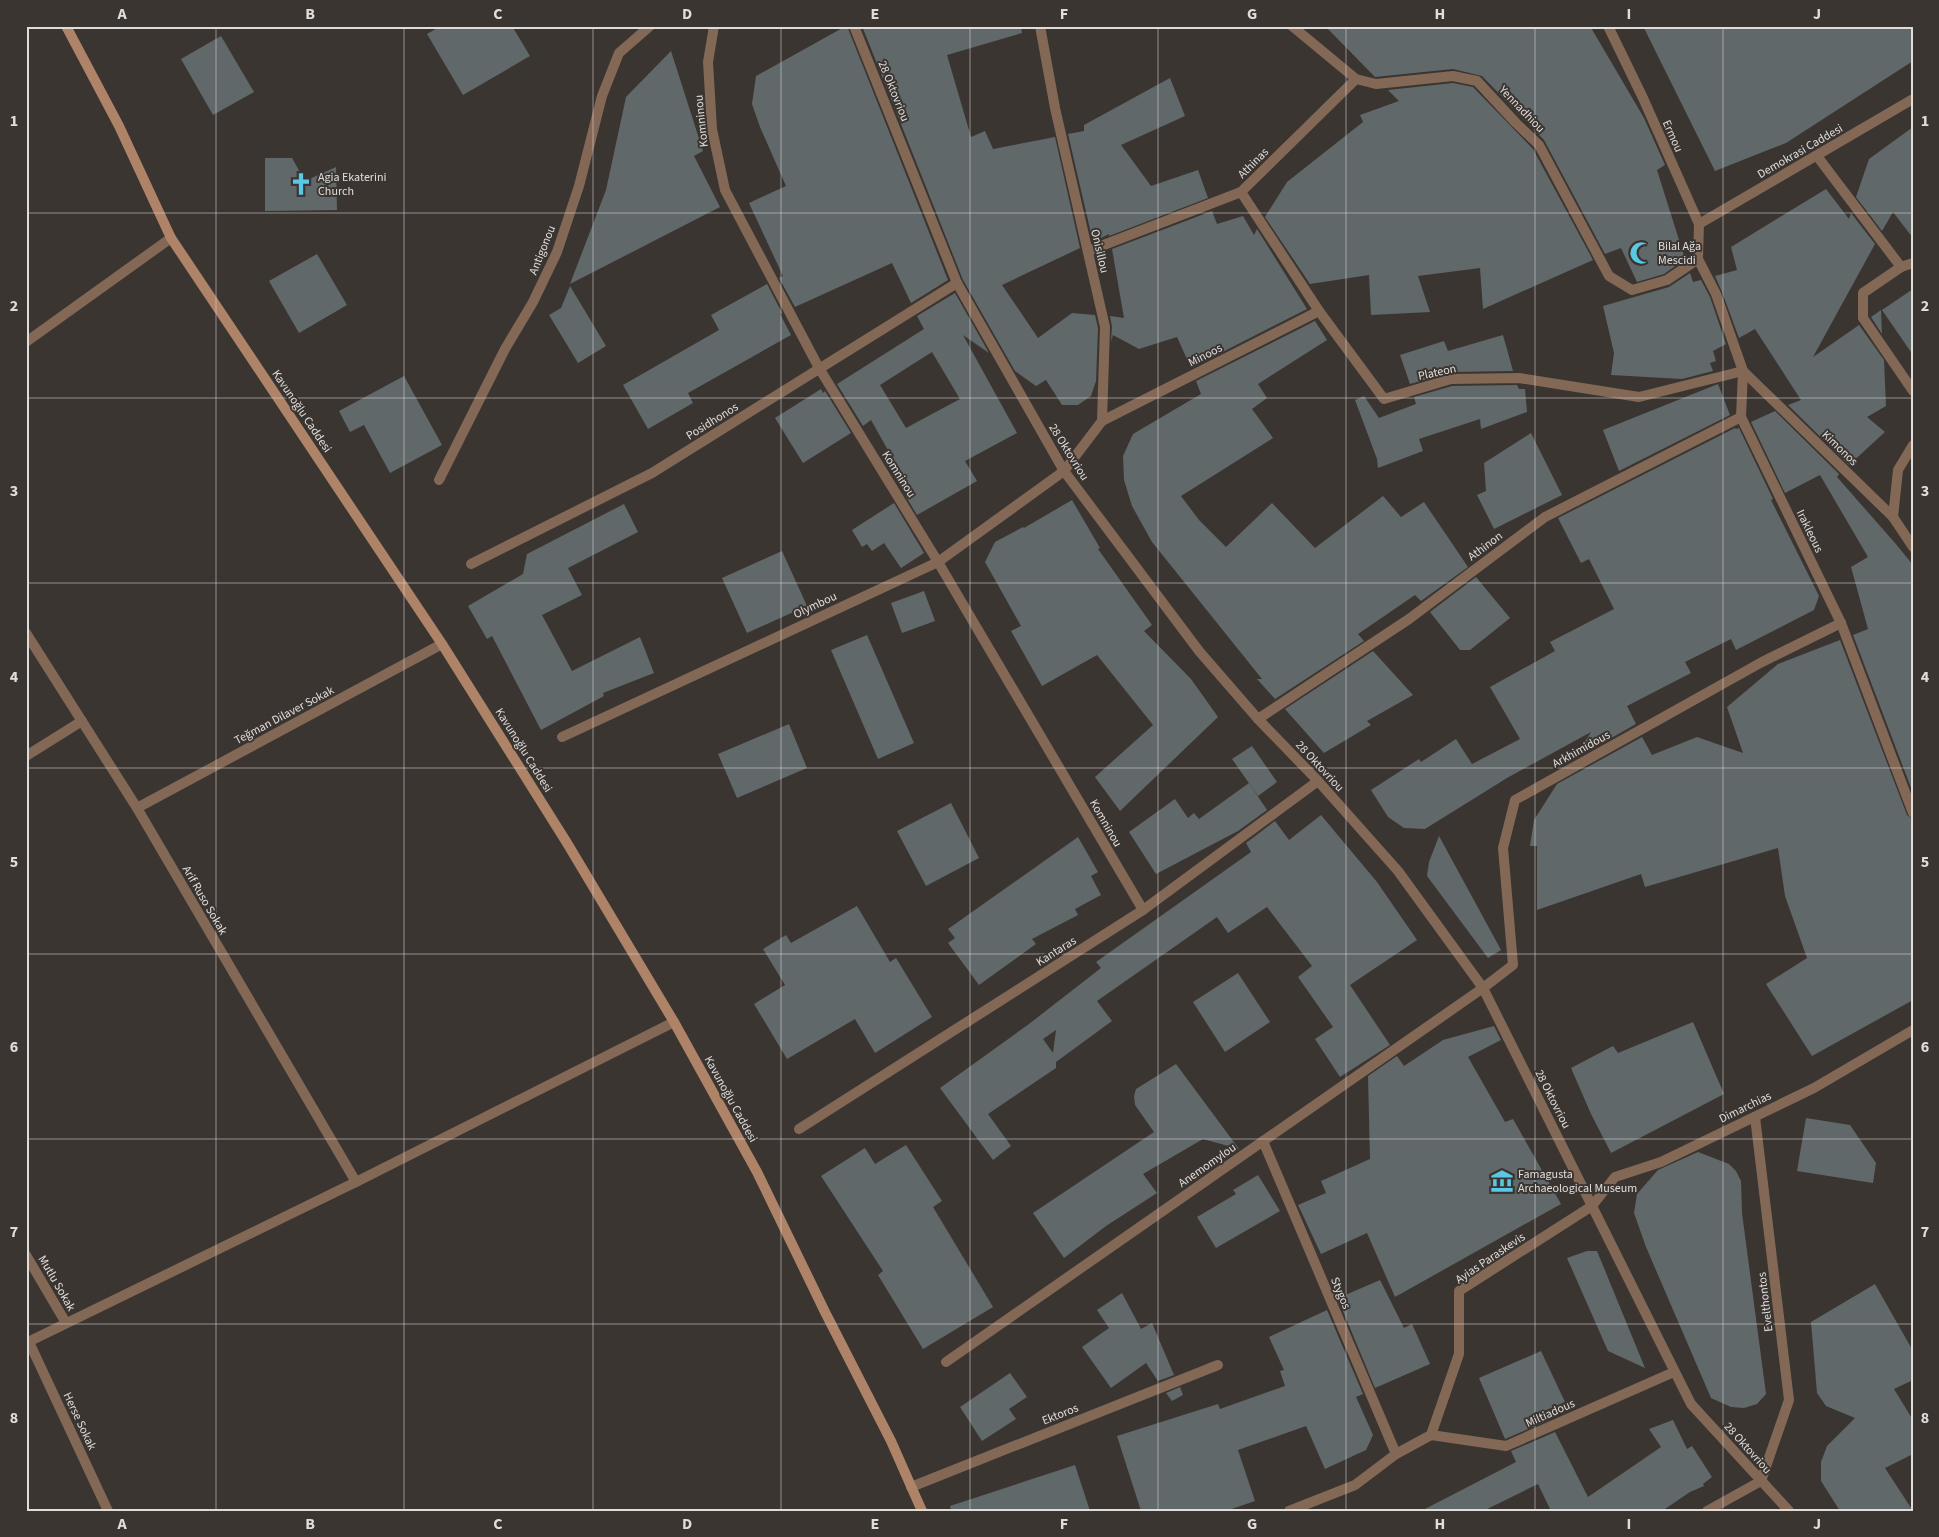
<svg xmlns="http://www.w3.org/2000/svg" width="1939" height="1537" font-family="'Source Sans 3',sans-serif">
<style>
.building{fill:#61686a;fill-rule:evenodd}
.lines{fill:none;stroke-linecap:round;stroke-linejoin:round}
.minor{stroke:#836856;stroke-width:10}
.tertiary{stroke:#836856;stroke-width:10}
.secondary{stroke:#ae8367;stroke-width:10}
.grid{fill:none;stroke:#e0dcda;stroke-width:1;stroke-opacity:0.55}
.labels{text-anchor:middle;stroke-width:4;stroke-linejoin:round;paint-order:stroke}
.street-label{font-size:12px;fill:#e0dcda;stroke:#3a3531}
.poi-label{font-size:12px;fill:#e0dcda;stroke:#3a3531;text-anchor:start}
.neatline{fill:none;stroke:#e0dcda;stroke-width:2}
.grid-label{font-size:16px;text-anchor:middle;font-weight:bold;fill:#e0dcda}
</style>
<rect width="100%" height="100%" fill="#3a3531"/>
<!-- building -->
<g class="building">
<path d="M 441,26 L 512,26 L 530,56 L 463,95 L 427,34 Z"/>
<path d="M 846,26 L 847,26 L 948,280 L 911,303 L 892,263 L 795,307 L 779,278 L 783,276 L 749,203 L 786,186 L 760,127 L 752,104 L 756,76 Z"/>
<path d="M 862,26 L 1021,26 L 1022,33 L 947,55 L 971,137 L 985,131 L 993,149 L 1055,137 L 1080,248 L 1002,285 L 1038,338 L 1072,313 L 1095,315 L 1098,328 L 1096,381 L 1091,396 L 1078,405 L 1062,405 L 1046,380 L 1036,386 L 1015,371 L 963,280 Z"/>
<path d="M 1325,26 L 1590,26 L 1644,118 L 1665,165 L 1657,170 L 1685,259 L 1664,274 L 1637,282 L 1621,248 L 1605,254 L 1544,140 L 1482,76 L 1453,69 L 1375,77 Z"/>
<path d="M 1643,26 L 1913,26 L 1913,61 L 1786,143 L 1715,171 Z"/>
<path d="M 221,36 L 254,92 L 213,115 L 181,59 Z"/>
<path d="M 671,51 L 703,151 L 694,156 L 720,207 L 570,284 L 606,190 L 626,97 Z"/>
<path d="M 1170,78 L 1185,116 L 1121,145 L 1151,186 L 1198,170 L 1208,198 L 1109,236 L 1109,234 L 1093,242 L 1068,134 L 1084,131 L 1084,125 Z"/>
<path d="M 1453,83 L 1473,87 L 1533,149 L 1593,260 L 1483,309 L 1480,268 L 1418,276 L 1430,312 L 1371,315 L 1369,275 L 1310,284 L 1265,217 L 1287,182 L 1363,122 L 1360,115 L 1399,101 L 1388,90 Z"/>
<path d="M 1913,127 L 1913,238 L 1893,212 L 1882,231 L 1856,197 L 1869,159 Z"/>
<path d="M 265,158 L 292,158 L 305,181 L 336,167 L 337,210 L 265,211 Z"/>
<path d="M 1826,189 L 1849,219 L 1851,213 L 1875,244 L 1813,357 L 1859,325 L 1884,360 L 1886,406 L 1867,417 L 1885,432 L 1849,465 L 1788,405 L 1801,400 L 1755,329 L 1739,338 L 1722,292 L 1715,276 L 1737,270 L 1731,247 Z"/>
<path d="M 1212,211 L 1217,224 L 1243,216 L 1254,235 L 1257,229 L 1307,309 L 1191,368 L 1177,337 L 1139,349 L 1113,335 L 1111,341 L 1112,327 L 1110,316 L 1124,318 L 1112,249 Z"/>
<path d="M 317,254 L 347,305 L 299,333 L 269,281 Z"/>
<path d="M 1690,273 L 1693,282 L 1701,280 L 1710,297 L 1726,344 L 1713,351 L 1716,361 L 1710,363 L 1713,371 L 1682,379 L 1611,375 L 1614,353 L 1603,306 L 1669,287 Z"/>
<path d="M 767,284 L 782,313 L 780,314 L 791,335 L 688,393 L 693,403 L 648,429 L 623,385 L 719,330 L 711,315 Z"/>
<path d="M 570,286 L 606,346 L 578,363 L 549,315 L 561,308 Z"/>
<path d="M 1913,289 L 1913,355 L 1882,310 Z"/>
<path d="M 955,293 L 989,353 L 963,335 L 1017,433 L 965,461 L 977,481 L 917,515 L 905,495 L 911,491 L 871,420 L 863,426 L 837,384 L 924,329 L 917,316 ZM 932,352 L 960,399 L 906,428 L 880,385 Z"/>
<path d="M 1881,310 L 1882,334 L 1871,317 Z"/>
<path d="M 1315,321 L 1327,340 L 1258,384 L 1267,398 L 1252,409 L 1273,438 L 1181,496 L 1199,520 L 1226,547 L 1272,503 L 1315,548 L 1383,496 L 1401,517 L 1424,502 L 1468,567 L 1421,601 L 1415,595 L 1358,634 L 1364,641 L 1275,699 L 1257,679 L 1262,679 L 1152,542 L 1132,506 L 1124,480 L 1123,456 L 1133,434 L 1201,394 L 1196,381 Z"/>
<path d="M 1503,335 L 1513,371 L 1451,372 L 1410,384 L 1400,355 L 1444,341 L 1448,351 Z"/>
<path d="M 404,376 L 442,445 L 390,473 L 364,425 L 350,432 L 339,411 Z"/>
<path d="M 1718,384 L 1730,415 L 1619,471 L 1603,430 Z"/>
<path d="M 1517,385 L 1519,389 L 1525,389 L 1527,412 L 1481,429 L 1480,419 L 1419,439 L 1423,451 L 1378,468 L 1377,459 L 1355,400 L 1364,396 L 1379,418 L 1416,404 L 1414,397 L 1452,386 Z"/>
<path d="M 821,389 L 823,393 L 825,391 L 851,433 L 803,463 L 775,418 Z"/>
<path d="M 1775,411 L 1839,474 L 1837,477 L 1895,543 L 1913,565 L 1913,793 L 1853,635 L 1868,629 L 1851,567 L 1868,557 L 1820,475 L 1785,493 L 1751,422 Z"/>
<path d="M 1735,428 L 1736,429 L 1739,428 L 1773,499 L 1771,500 L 1819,596 L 1814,610 L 1736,650 L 1731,639 L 1685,662 L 1691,673 L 1627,706 L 1636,724 L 1574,759 L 1591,732 L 1507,778 L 1425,829 L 1404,828 L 1388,817 L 1371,790 L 1419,759 L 1421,762 L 1456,739 L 1472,764 L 1520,739 L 1490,687 L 1555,651 L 1550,642 L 1614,609 L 1589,559 L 1581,563 L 1558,518 Z"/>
<path d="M 1531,433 L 1562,495 L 1494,529 L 1477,495 L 1486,491 L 1484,463 Z"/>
<path d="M 1072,500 L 1100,548 L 1098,549 L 1152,625 L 1144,631 L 1191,679 L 1218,717 L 1120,811 L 1095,777 L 1153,725 L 1097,655 L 1042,686 L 1011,631 L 1021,626 L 985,562 L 995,542 L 1023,527 L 1024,528 Z"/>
<path d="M 894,503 L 924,553 L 901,568 L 884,543 L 872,551 L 867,544 L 862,547 L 852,530 Z"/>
<path d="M 624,504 L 638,532 L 568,568 L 582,595 L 542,615 L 572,671 L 640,637 L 654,673 L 603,693 L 604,696 L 541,730 L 492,636 L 487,639 L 468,606 L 523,574 L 527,554 Z"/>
<path d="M 782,551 L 807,606 L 747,633 L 722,578 Z"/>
<path d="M 1476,577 L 1510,618 L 1470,650 L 1460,650 L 1430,612 Z"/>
<path d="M 924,591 L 935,621 L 902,633 L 891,603 Z"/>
<path d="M 867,635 L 914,743 L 878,759 L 831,650 Z"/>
<path d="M 1840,640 L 1907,815 L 1913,820 L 1913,1000 L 1812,1056 L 1766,984 L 1807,958 L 1785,896 L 1778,848 L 1645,887 L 1641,874 L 1537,910 L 1537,846 L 1530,846 L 1534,820 L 1557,784 L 1642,737 L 1652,755 L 1697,737 L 1743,753 L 1727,707 L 1778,664 Z"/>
<path d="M 1373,651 L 1413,695 L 1367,721 L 1371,725 L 1324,753 L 1285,709 Z"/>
<path d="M 789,724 L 807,768 L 737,798 L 718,754 Z"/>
<path d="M 1252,746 L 1277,782 L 1258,796 L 1232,759 Z"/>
<path d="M 1249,783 L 1267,810 L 1238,831 L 1156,874 L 1129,832 L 1175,799 L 1188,818 L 1194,813 L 1199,819 Z"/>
<path d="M 951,803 L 979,858 L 926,886 L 897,831 Z"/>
<path d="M 1321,815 L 1377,882 L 1417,940 L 1350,985 L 1390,1045 L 1340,1077 L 1315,1039 L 1333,1027 L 1298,977 L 1312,966 L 1267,907 L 1228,933 L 1217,917 L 1097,1001 L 1112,1021 L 1056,1062 L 1056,1068 L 988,1114 L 1011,1146 L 993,1160 L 940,1088 L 1029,1024 L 1101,968 L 1096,962 L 1251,852 L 1246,843 L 1275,821 L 1289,840 ZM 1056,1030 L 1053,1053 L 1043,1039 Z"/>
<path d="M 1439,836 L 1501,950 L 1488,958 L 1427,876 L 1429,862 Z"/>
<path d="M 1078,837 L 1098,872 L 1091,876 L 1101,895 L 1075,909 L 1078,915 L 1032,939 L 1036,944 L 979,985 L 948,943 L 955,938 L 948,929 Z"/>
<path d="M 857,906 L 890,962 L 896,958 L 932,1017 L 875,1053 L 855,1019 L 787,1059 L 754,1004 L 785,985 L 763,949 L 786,935 L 791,943 Z"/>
<path d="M 1238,973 L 1270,1022 L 1225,1052 L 1193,1002 Z"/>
<path d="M 1693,1022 L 1724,1094 L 1611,1153 L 1591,1114 L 1571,1068 L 1613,1046 L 1618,1053 Z"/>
<path d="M 1494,1026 L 1501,1040 L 1468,1057 L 1505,1122 L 1513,1119 L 1561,1204 L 1395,1297 L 1367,1233 L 1321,1254 L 1298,1205 L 1326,1193 L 1321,1181 L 1370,1159 L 1368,1076 L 1397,1056 L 1404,1066 L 1443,1040 Z"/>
<path d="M 1176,1064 L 1239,1149 L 1203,1139 L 1143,1174 L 1157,1193 L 1106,1226 L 1064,1258 L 1033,1213 L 1154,1132 L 1135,1105 L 1134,1096 L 1136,1089 Z"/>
<path d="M 1806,1118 L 1850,1125 L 1876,1163 L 1873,1183 L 1797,1171 Z"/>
<path d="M 906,1145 L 942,1201 L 933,1207 L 993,1307 L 923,1349 L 878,1275 L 883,1271 L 821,1176 L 865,1148 L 875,1164 Z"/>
<path d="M 1698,1152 L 1729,1164 L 1736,1171 L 1741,1181 L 1742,1213 L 1766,1394 L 1757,1404 L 1744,1408 L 1731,1407 L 1711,1398 L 1646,1247 L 1634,1213 L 1637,1194 L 1658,1170 Z"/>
<path d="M 1258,1175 L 1280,1211 L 1216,1248 L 1197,1217 L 1236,1194 L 1233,1190 Z"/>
<path d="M 1587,1251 L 1597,1251 L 1645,1368 L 1608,1351 L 1567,1258 Z"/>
<path d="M 1380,1280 L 1404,1328 L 1412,1324 L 1430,1364 L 1375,1388 L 1340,1304 L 1345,1302 L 1343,1296 Z"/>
<path d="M 1875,1284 L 1913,1351 L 1913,1380 L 1894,1389 L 1913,1420 L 1913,1454 L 1885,1468 L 1913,1511 L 1840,1511 L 1821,1481 L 1821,1462 L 1827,1446 L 1855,1418 L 1826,1406 L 1817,1393 L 1811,1322 Z"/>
<path d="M 1122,1293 L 1141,1329 L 1152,1323 L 1174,1375 L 1158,1381 L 1146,1363 L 1111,1388 L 1082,1347 L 1109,1328 L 1097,1310 Z"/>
<path d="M 1327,1310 L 1363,1394 L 1356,1397 L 1373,1435 L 1366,1450 L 1325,1469 L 1306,1426 L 1238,1450 L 1255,1501 L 1226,1511 L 1141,1511 L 1117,1436 L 1218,1404 L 1220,1409 L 1285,1386 L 1280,1371 L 1284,1370 L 1269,1337 Z"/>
<path d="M 1541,1351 L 1565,1402 L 1544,1411 L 1549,1420 L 1505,1439 L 1479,1378 Z"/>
<path d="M 1010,1373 L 1027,1397 L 1009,1409 L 1016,1419 L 982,1441 L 960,1407 Z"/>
<path d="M 1180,1387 L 1183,1395 L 1172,1401 L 1166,1393 Z"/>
<path d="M 1673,1420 L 1687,1449 L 1692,1446 L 1712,1477 L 1703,1484 L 1704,1486 L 1690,1492 L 1662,1511 L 1551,1511 L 1538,1484 L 1483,1511 L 1421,1511 L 1516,1462 L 1511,1451 L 1555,1432 L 1588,1497 L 1661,1447 L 1649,1429 Z"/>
<path d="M 1075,1465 L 1090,1511 L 951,1511 L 950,1506 Z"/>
</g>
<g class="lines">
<!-- minor -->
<g class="minor">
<path d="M 714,26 L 708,62 L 712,129 L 725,190 L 819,368 L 938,562 L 1143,910"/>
<path d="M 854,26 L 957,283 L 1064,471 L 1199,651 L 1258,719 L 1318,781 L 1398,871 L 1483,988 L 1691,1404 L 1789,1511"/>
<path d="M 1292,26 L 1356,79 L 1376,84 L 1453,76 L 1477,81 L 1516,123 L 1539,145 L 1609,276 L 1632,290 L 1667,280 L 1698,259"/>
<path d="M 1608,26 L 1643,98 L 1699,224 L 1698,259"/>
<path d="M 1817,156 L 1901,267 L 1863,293 L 1863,318 L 1913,391"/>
<path d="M 1241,192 L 1319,311 L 1384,399 L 1451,379 L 1519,378 L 1639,397 L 1743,371 L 1893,517 L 1913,547"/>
<path d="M 1699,224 L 1913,99"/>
<path d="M 1088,251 L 1241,192 L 1356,79"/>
<path d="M 1698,259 L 1716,294 L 1743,371 L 1741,417 L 1841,623 L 1913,813"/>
<path d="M 1901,267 L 1913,263"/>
<path d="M 26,342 L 171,238"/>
<path d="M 1102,421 L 1319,311"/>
<path d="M 439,480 L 505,349 L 533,302 L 557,252 L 579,186 L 602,96 L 619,53 L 650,26"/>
<path d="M 1893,517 L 1898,470 L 1913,445"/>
<path d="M 471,564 L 652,473 L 957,283"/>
<path d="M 26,633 L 137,808 L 356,1182"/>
<path d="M 1258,719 L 1409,619 L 1545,517 L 1741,417"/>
<path d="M 562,737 L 938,562 L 1064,471 L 1102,421 L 1105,327 L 1055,108 L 1040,26"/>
<path d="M 26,756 L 82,721"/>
<path d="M 137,808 L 442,644"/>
<path d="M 799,1129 L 1143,910 L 1318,781"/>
<path d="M 1263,1141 L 1396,1454"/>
<path d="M 26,1255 L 66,1323"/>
<path d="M 29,1342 L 108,1511"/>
<path d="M 946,1362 L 1483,988 L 1513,965 L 1503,848 L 1515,800 L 1762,662 L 1841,623"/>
<path d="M 1431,1435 L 1506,1446 L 1674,1372"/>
<path d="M 911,1487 L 1218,1365"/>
<path d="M 1289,1511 L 1355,1485 L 1396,1454 L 1431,1435 L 1459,1354 L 1459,1291 L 1592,1206 L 1615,1177 L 1661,1162 L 1814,1088 L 1913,1030"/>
<path d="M 1707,1511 L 1761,1481 L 1789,1400 L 1755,1117"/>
</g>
<!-- tertiary -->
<path class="tertiary" d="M 26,1343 L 356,1182 L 674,1022"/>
<!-- secondary -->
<path class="secondary" d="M 66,26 L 119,126 L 171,238 L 442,644 L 567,843 L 674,1022 L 757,1172 L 825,1312 L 891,1441 L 922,1511"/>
</g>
<!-- grid -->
<path class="grid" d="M 216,26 L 216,1511M 404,26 L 404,1511M 593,26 L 593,1511M 781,26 L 781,1511M 970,26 L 970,1511M 1158,26 L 1158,1511M 1346,26 L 1346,1511M 1535,26 L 1535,1511M 1723,26 L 1723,1511M 26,213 L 1913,213M 26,398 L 1913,398M 26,583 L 1913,583M 26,768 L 1913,768M 26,954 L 1913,954M 26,1139 L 1913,1139M 26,1324 L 1913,1324"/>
<!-- icons -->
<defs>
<symbol id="church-bare" viewBox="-9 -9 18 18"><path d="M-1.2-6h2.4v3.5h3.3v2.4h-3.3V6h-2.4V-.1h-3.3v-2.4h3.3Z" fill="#59c8e4" stroke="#3a3531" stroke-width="2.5" paint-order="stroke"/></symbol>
<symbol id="mosque-bare" viewBox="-9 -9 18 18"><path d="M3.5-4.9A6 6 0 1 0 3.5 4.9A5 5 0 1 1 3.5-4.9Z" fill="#59c8e4" stroke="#3a3531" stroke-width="2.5" paint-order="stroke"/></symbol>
<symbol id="museum-bare" viewBox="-9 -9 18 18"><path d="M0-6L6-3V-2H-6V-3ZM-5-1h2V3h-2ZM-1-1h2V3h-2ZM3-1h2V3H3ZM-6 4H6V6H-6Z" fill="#59c8e4" stroke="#3a3531" stroke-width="2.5" paint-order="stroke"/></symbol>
</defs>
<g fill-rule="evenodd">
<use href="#church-bare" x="285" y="168" width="32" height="32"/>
<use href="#mosque-bare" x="1625" y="237" width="32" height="32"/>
<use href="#museum-bare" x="1486" y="1165" width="32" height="32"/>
</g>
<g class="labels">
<!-- street labels -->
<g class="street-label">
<text transform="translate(894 91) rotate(68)" y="4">28 Oktovriou</text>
<text transform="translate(1522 109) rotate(46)" y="4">Yennadhiou</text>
<text transform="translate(701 121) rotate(-96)" y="4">Komninou</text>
<text transform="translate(1673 136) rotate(66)" y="4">Ermou</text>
<text transform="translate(1800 151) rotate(-30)" y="4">Demokrasi Caddesi</text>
<text transform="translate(1253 163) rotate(-45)" y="4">Athinas</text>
<text transform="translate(542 250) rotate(-68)" y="4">Antigonou</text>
<text transform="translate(1100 251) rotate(77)" y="4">Onisillou</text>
<text transform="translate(1205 355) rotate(-27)" y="4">Minoos</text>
<text transform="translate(1437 372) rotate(-12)" y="4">Plateon</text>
<text transform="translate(302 411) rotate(56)" y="4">Kavunoğlu Caddesi</text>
<text transform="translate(712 421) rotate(-32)" y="4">Posidhonos</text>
<text transform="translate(1840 448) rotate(44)" y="4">Kimonos</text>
<text transform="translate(1069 452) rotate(58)" y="4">28 Oktovriou</text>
<text transform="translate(899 474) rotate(58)" y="4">Komninou</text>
<text transform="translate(1810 531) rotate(64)" y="4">Irakleous</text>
<text transform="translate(1485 546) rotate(-37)" y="4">Athinon</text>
<text transform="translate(815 605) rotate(-25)" y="4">Olymbou</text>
<text transform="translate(284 715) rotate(-28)" y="4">Teğman Dilaver Sokak</text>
<text transform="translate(1581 749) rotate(-29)" y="4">Arkhimidous</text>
<text transform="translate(524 750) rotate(58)" y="4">Kavunoğlu Caddesi</text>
<text transform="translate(1320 766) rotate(47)" y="4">28 Oktovriou</text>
<text transform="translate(1106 823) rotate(60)" y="4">Komninou</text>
<text transform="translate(205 900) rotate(60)" y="4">Arif Ruso Sokak</text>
<text transform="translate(1056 951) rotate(-32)" y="4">Kantaras</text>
<text transform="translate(731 1099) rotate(61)" y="4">Kavunoğlu Caddesi</text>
<text transform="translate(1553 1099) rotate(63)" y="4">28 Oktovriou</text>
<text transform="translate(1745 1107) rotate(-26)" y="4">Dimarchias</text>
<text transform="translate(1207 1165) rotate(-35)" y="4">Anemomylou</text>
<text transform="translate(1490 1258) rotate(-34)" y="4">Ayias Paraskevis</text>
<text transform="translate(57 1283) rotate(60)" y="4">Mutlu Sokak</text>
<text transform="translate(1341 1293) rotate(67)" y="4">Stygos</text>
<text transform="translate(1765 1302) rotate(-97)" y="4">Evelthontos</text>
<text transform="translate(1550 1413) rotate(-24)" y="4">Miltiadous</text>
<text transform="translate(1060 1414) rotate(-22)" y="4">Ektoros</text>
<text transform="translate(80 1421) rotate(65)" y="4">Herse Sokak</text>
<text transform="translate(1748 1448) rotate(48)" y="4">28 Oktovriou</text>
</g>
<!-- poi labels -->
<g class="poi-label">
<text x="318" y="181">Agia Ekaterini<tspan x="318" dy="14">Church</tspan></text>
<text x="1658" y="250">Bilal Ağa<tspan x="1658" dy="14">Mescidi</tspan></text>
<text x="1518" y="1178">Famagusta<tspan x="1518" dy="14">Archaeological Museum</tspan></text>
</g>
</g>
<!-- border -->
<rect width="1939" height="1537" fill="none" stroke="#3a3531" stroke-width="55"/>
<rect x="28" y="28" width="1884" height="1482" class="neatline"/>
<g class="grid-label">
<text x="122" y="19">A</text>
<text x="310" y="19">B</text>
<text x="498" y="19">C</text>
<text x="687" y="19">D</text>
<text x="875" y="19">E</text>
<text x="1064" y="19">F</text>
<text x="1252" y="19">G</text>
<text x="1440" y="19">H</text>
<text x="1629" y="19">I</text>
<text x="1817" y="19">J</text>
<text x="14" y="126">1</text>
<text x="1925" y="126">1</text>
<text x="14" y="311">2</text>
<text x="1925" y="311">2</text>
<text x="14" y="496">3</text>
<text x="1925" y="496">3</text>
<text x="14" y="682">4</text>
<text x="1925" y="682">4</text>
<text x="14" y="867">5</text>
<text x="1925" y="867">5</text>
<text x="14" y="1052">6</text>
<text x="1925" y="1052">6</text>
<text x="14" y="1237">7</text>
<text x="1925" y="1237">7</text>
<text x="14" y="1423">8</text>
<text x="1925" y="1423">8</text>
<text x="122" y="1529">A</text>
<text x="310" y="1529">B</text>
<text x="498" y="1529">C</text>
<text x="687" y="1529">D</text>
<text x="875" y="1529">E</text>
<text x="1064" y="1529">F</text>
<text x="1252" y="1529">G</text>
<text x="1440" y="1529">H</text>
<text x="1629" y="1529">I</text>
<text x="1817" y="1529">J</text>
</g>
</svg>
